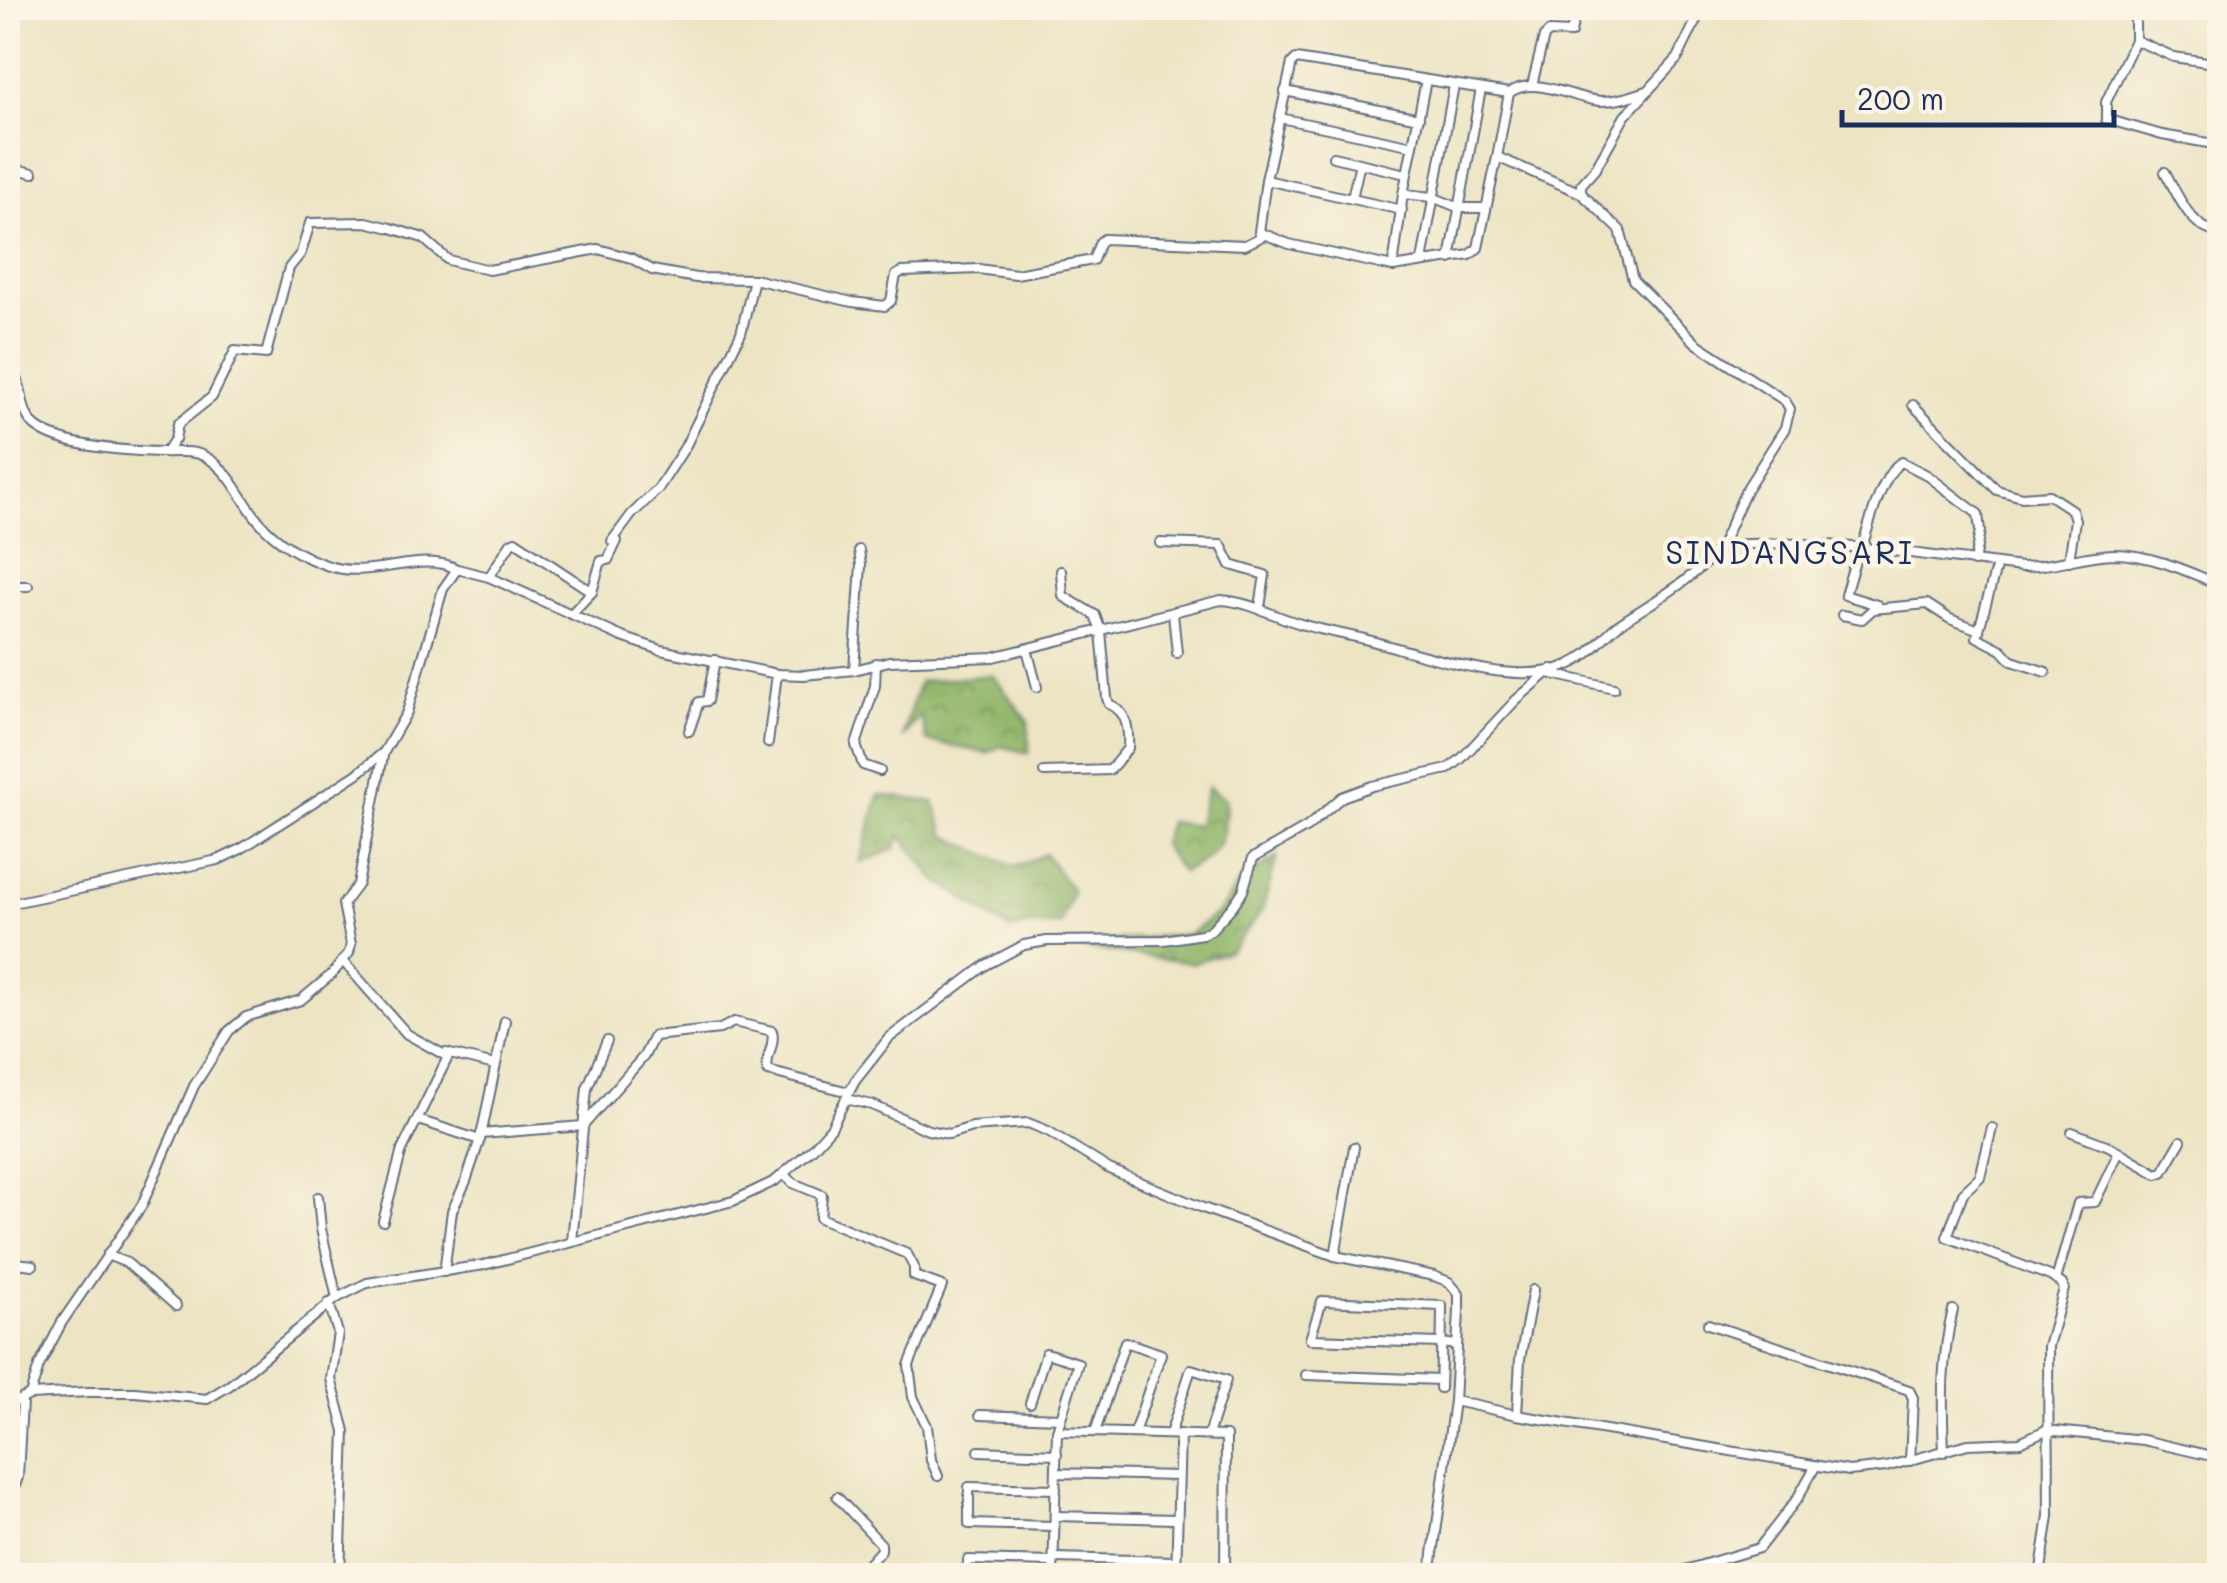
<svg xmlns="http://www.w3.org/2000/svg" width="2227" height="1583" font-family="Mali,sans-serif">
<style>
.forest{fill:url(#forest-crowns);stroke:#577365;stroke-width:2.5}
.lines{fill:none;stroke-linecap:round;stroke-linejoin:round}
.street-casing{stroke:#646e81;stroke-width:12}
.street{stroke:#fff;stroke-width:8}
.labels{text-anchor:middle;stroke-width:9;stroke-linejoin:round;paint-order:stroke}
.quarter-label{font-size:32px;letter-spacing:2.5px;fill:#1b2f5e;stroke:#fcf5e5}
</style>
<defs>
<pattern id="forest-crowns" width="20" height="18" patternUnits="userSpaceOnUse" patternTransform="scale(2.5)"><rect width="20" height="18" fill="#93b76c"/><path d="M2 6a3 3 0 1 1 6 0M12 15a3 3 0 1 1 6 0" fill="none" stroke="#77955c"/></pattern>
</defs>
<rect width="100%" height="100%" fill="#fcf5e5"/>
<filter id="ink" filterUnits="userSpaceOnUse"><feTurbulence type="fractalNoise" baseFrequency=".01" numOctaves="2"/><feDisplacementMap in="SourceGraphic" scale="20" xChannelSelector="R" yChannelSelector="G"/><feConvolveMatrix kernelMatrix="1 2 1 2 8 2 1 2 1" color-interpolation-filters="sRGB"/></filter>
<filter id="wash" filterUnits="userSpaceOnUse"><feTurbulence type="fractalNoise" baseFrequency=".0048" numOctaves="4" result="noise"/><feDisplacementMap in="SourceGraphic" scale="40" xChannelSelector="R" yChannelSelector="G"/><feGaussianBlur stdDeviation="2.25" result="paint"/><feColorMatrix in="noise" values="0 0 0 0 0 0 0 0 0 0 0 0 0 0 0 0 0 1.4 0 .05"/><feComposite in="paint" operator="in"/></filter>
<g filter="url(#wash)">
<rect width="100%" height="100%" fill="#ece4c3"/>
<!-- forest -->
<g class="forest">
<path d="M 992,675 L 1028,721 L 1029,753 L 1000,746 L 988,753 L 927,741 L 920,715 L 902,738 L 919,682 Z"/>
<path d="M 1208,787 L 1226,800 C 1224,843 1221,855 1181,872 L 1162,844 L 1169,822 L 1197,826 Z"/>
<path d="M 879,795 L 934,802 L 946,836 L 1014,867 L 1045,854 L 1073,892 L 1060,925 L 1029,925 L 1010,930 L 935,879 L 900,835 L 895,849 L 860,863 Z"/>
<path d="M 1277,857 L 1262,911 L 1230,951 L 1193,963 L 1059,945 L 1190,934 L 1220,911 L 1240,881 Z"/>
</g>
</g>
<g filter="url(#ink)">
<g class="lines">
<defs>
<g id="street">
<path d="M 1702,8 L 1678,58 L 1625,116 L 1595,169 L 1581,185 L 1581,193 L 1620,230 L 1633,280 L 1696,343 L 1785,401 L 1790,409 L 1785,428 L 1746,490 L 1721,546"/>
<path d="M 2135,8 L 2135,40 L 2106,102 L 2106,119 L 2162,135 L 2220,145"/>
<path d="M 2135,40 L 2174,57 L 2220,64"/>
<path d="M 1532,85 L 1544,37 L 1549,32 L 1571,33 L 1576,8"/>
<path d="M 1285,91 L 1419,118"/>
<path d="M 1280,118 L 1413,146"/>
<path d="M 1333,157 L 1406,174"/>
<path d="M 1497,157 L 1478,248 L 1470,255 L 1393,267 L 1289,244 L 1259,232 L 1266,180 L 1292,63 L 1296,59 L 1509,93"/>
<path d="M 8,167 L 33,173"/>
<path d="M 2165,172 C 2178,195 2190,229 2220,233"/>
<path d="M 1266,180 L 1402,210"/>
<path d="M 1581,193 L 1497,157 L 1509,93 C 1535,74 1571,99 1601,101 C 1617,101 1632,96 1647,91"/>
<path d="M 1403,194 L 1432,197 L 1460,208 L 1486,208"/>
<path d="M 1352,198 L 1360,163"/>
<path d="M 1450,259 L 1481,89"/>
<path d="M 1422,261 L 1454,85"/>
<path d="M 1393,267 L 1403,194 L 1426,80"/>
<path d="M 8,365 C 27,384 17,410 35,426 C 62,448 128,451 161,452 C 177,453 191,449 206,457 C 232,472 241,500 259,521 C 276,542 304,558 329,566 C 371,580 421,550 457,569"/>
<path d="M 1913,405 L 1997,490 L 2022,497 L 2049,495 L 2072,510 L 2075,520 L 2069,561"/>
<path d="M 166,452 L 175,439 L 178,424 L 212,397 L 235,351 L 266,354 L 289,268 L 301,253 L 310,223 L 366,222 L 391,228 L 423,238 L 448,260 L 489,270 L 598,249 L 631,258 L 652,270 L 696,278 L 754,279 L 852,302 L 885,306 L 891,301 L 896,275 L 902,272 L 978,269 L 1016,274 L 1093,260 L 1100,242 L 1104,239 L 1245,245 L 1265,235"/>
<path d="M 1160,543 L 1221,545 L 1231,565 L 1265,575 L 1260,607"/>
<path d="M 1859,547 L 1845,595 L 1877,605"/>
<path d="M 1862,547 C 1869,526 1883,470 1902,462 L 1927,475 L 1978,514 L 1980,531 L 1974,562"/>
<path d="M 1997,564 L 1977,637 L 2002,650 L 2012,661 L 2046,672"/>
<path d="M 489,577 L 511,543 L 515,541 L 592,592"/>
<path d="M 8,586 L 28,586"/>
<path d="M 571,614 L 592,592 L 601,561 L 608,560 L 617,541 L 612,541 L 632,514 L 658,489 L 685,447 L 741,333 L 754,279"/>
<path d="M 1173,614 L 1177,653"/>
<path d="M 1842,615 L 1862,619 L 1873,609 L 1927,604 L 1950,619 L 1979,630"/>
<path d="M 1027,649 L 1037,687"/>
<path d="M 876,663 L 875,686 L 856,745 L 863,765 L 880,771"/>
<path d="M 854,670 L 861,565 L 859,550"/>
<path d="M 1548,673 L 1614,688"/>
<path d="M 689,731 L 699,702 L 707,701 L 715,660"/>
<path d="M 768,743 L 777,674"/>
<path d="M 1044,772 L 1110,770 L 1128,748 C 1129,729 1127,711 1109,704 L 1107,698 L 1101,631 L 1095,615 L 1063,596 L 1061,571"/>
<path d="M 8,904 L 218,860 L 241,849 L 357,774 L 384,752 L 407,712 L 443,589 L 457,569 L 489,577 L 622,637 L 661,650 L 777,674 L 804,675 L 854,670 L 889,661 L 993,657 L 1221,600 C 1250,602 1273,616 1301,624 C 1323,631 1346,634 1368,640 C 1423,654 1518,690 1571,664 C 1590,656 1602,637 1618,625 C 1656,599 1691,583 1721,546 C 1821,537 1921,555 2021,567 C 2052,567 2083,555 2114,554 C 2150,554 2187,571 2220,585"/>
<path d="M 343,961 L 407,1034 L 448,1057 L 402,1150 L 383,1221"/>
<path d="M 446,1053 L 495,1065"/>
<path d="M 846,1099 L 872,1105 L 928,1130 L 949,1134 L 972,1127 L 1028,1123 L 1048,1131 L 1109,1169 L 1203,1208 L 1335,1256 L 1434,1276 L 1449,1282 L 1459,1294 L 1459,1311 L 1454,1401 L 1430,1576"/>
<path d="M 418,1120 L 480,1140"/>
<path d="M 1992,1128 L 1980,1177 L 1963,1193 L 1947,1237 L 2050,1276 L 2062,1284 L 2064,1289 L 2048,1346 L 2049,1516 L 2040,1576"/>
<path d="M 2072,1132 L 2109,1146 L 2157,1174 L 2163,1172 L 2181,1141"/>
<path d="M 481,1134 L 583,1126 L 644,1056 L 654,1036 L 720,1029 L 734,1022 L 772,1031 C 776,1045 764,1058 768,1071 L 849,1092"/>
<path d="M 783,1174 L 793,1183 L 822,1195 L 820,1218 L 907,1254 L 914,1267 L 914,1276 L 942,1286 L 909,1365 L 913,1397 L 927,1426 L 931,1460 L 938,1476"/>
<path d="M 318,1197 L 321,1229 L 337,1298"/>
<path d="M 572,1241 L 587,1088 L 607,1041"/>
<path d="M 107,1255 L 127,1263 L 176,1306"/>
<path d="M 1335,1256 L 1354,1147"/>
<path d="M 8,1262 L 33,1265"/>
<path d="M 444,1272 L 452,1211 L 466,1181 L 481,1136 L 505,1021"/>
<path d="M 2056,1280 L 2078,1203 L 2095,1202 L 2119,1152"/>
<path d="M 1533,1290 L 1520,1359 L 1517,1415 L 1849,1471 L 1886,1467 L 1968,1444 L 2020,1442 L 2046,1430 L 2143,1440 L 2220,1458"/>
<path d="M 329,1303 L 338,1333 L 331,1379 L 345,1431 L 340,1576"/>
<path d="M 1708,1324 L 1909,1390 L 1913,1398 L 1910,1461"/>
<path d="M 1306,1375 L 1440,1380"/>
<path d="M 1440,1388 C 1441,1360 1442,1333 1442,1306 L 1322,1301 L 1310,1339 L 1441,1343 L 1457,1345"/>
<path d="M 30,1395 L 39,1366 L 62,1322 L 142,1205 L 194,1086 L 229,1031 L 246,1017 L 301,1000 L 332,974 L 349,953 L 351,944 L 343,904 L 358,884 L 383,756"/>
<path d="M 1454,1401 L 1517,1415"/>
<path d="M 1030,1403 L 1046,1353 L 1078,1363 L 1057,1431"/>
<path d="M 8,1405 L 30,1395 L 89,1392 L 135,1392 L 207,1399 L 230,1385 L 337,1298 L 367,1283 L 484,1265 L 733,1201 L 775,1181 L 812,1149 L 831,1128 L 855,1081 L 889,1038 L 986,965 L 1024,945 L 1047,941 L 1164,940 L 1202,934 L 1211,930 L 1232,907 L 1243,891 L 1253,858 L 1307,827 L 1342,797 L 1372,786 L 1448,769 L 1461,759 L 1516,700 L 1552,669"/>
<path d="M 980,1415 L 1060,1418"/>
<path d="M 1095,1432 L 1125,1342 L 1161,1354 L 1134,1433"/>
<path d="M 1170,1434 L 1191,1369 L 1226,1380 L 1208,1435"/>
<path d="M 979,1451 L 1057,1454"/>
<path d="M 1944,1452 C 1942,1404 1941,1357 1953,1310"/>
<path d="M 1056,1473 L 1178,1476"/>
<path d="M 837,1497 L 881,1544 L 881,1550 L 865,1568 L 867,1576"/>
<path d="M 8,1506 L 18,1477 L 22,1401"/>
<path d="M 1055,1516 L 1177,1519"/>
<path d="M 1054,1526 L 969,1524 L 969,1487 L 1056,1489"/>
<path d="M 1054,1558 L 1176,1561"/>
<path d="M 967,1576 L 968,1560 L 1053,1562"/>
<path d="M 1053,1576 L 1057,1431 L 1226,1436 L 1225,1576"/>
<path d="M 1176,1576 L 1180,1434"/>
<path d="M 1665,1576 L 1759,1548 L 1797,1499 L 1815,1467"/>
</g>
</defs>
<!-- street casing -->
<use href="#street" class="street-casing"/>
<!-- street -->
<use href="#street" class="street"/>
</g>
</g>
<g class="labels">
<!-- quarter labels -->
<g class="quarter-label">
<text x="1790" y="564">SINDANGSARI</text>
</g>
</g>
<!-- margin -->
<rect width="2227" height="1583" fill="none" stroke="#fcf5e5" stroke-width="40"/>
<!-- scale -->
<path d="M1842 110v15h272v-15" fill="none" stroke="#1b2f5e" stroke-width="5"/>
<text x="1857" y="110" font-size="30" fill="#1b2f5e" stroke="#fcf5e5" stroke-width="8" paint-order="stroke">200 m</text>
</svg>
